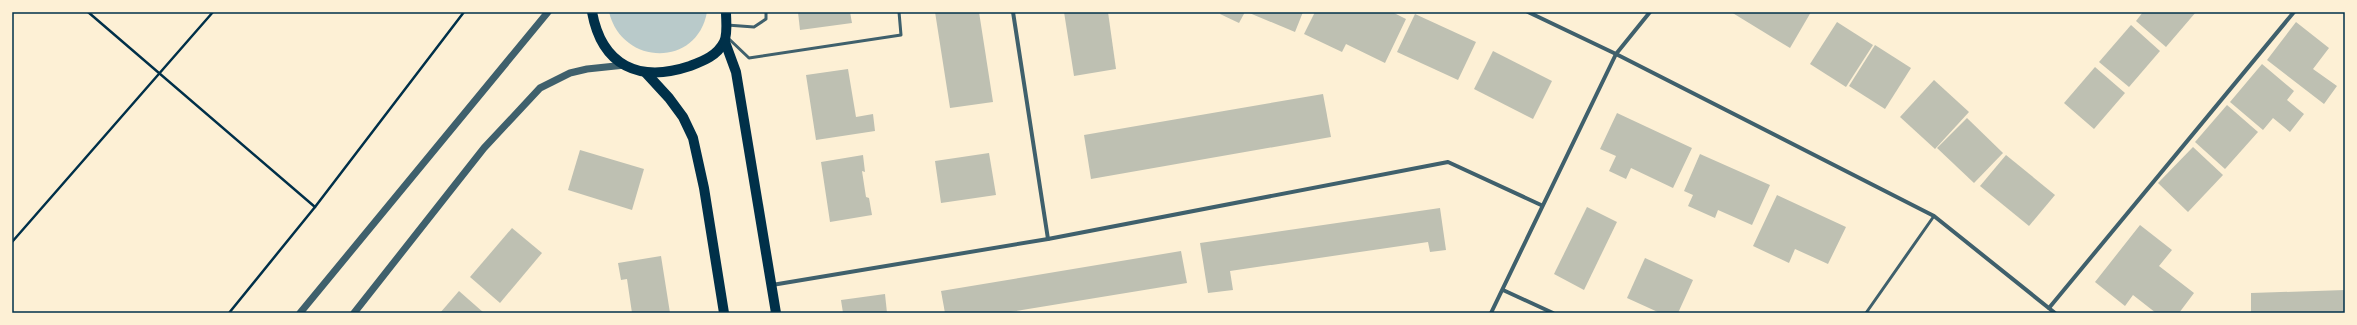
<svg xmlns="http://www.w3.org/2000/svg" width="2357" height="325" font-family="Rubik,sans-serif">
<style>
.green{fill:#b9caca}
.building{fill:#bec0b2}
.lines{fill:none;stroke-linecap:round;stroke-linejoin:round}
.path{stroke:#003049;stroke-width:2.5}
.service{stroke:#3f606c;stroke-width:3}
.minor{stroke:#3f606c;stroke-width:4}
.tertiary{stroke:#3f606c;stroke-width:7}
.primary{stroke:#003049;stroke-width:10}
.neatline{fill:none;stroke:#003049;stroke-width:1.5}
</style>
<rect width="100%" height="100%" fill="#fdf0d5"/>
<!-- green -->
<path class="green" d="M 609,12 L 707,12 C 697,68 622,66 609,12 Z"/>
<!-- building -->
<g class="building">
<path d="M 798,12 L 850,12 L 852,23 L 800,30 Z"/>
<path d="M 935,12 L 979,12 L 993,102 L 950,108 Z"/>
<path d="M 1064,12 L 1108,12 L 1116,69 L 1074,76 Z"/>
<path d="M 1221,12 L 1245,12 L 1239,23 L 1220,14 Z"/>
<path d="M 1247,12 L 1303,12 L 1295,32 Z"/>
<path d="M 1315,12 L 1392,12 L 1406,19 L 1385,63 L 1346,44 L 1342,52 L 1304,34 Z"/>
<path d="M 1731,12 L 1811,12 L 1790,48 Z"/>
<path d="M 2143,12 L 2196,12 L 2166,47 L 2136,21 Z"/>
<path d="M 1415,14 L 1476,42 L 1458,80 L 1397,52 Z"/>
<path d="M 1837,22 L 1873,45 L 1846,87 L 1810,64 Z"/>
<path d="M 2296,22 L 2329,48 L 2313,69 L 2337,86 L 2324,104 L 2267,60 Z"/>
<path d="M 2131,25 L 2160,51 L 2129,87 L 2099,62 Z"/>
<path d="M 1875,45 L 1911,68 L 1885,109 L 1849,86 Z"/>
<path d="M 1493,51 L 1552,81 L 1533,119 L 1474,89 Z"/>
<path d="M 2262,64 L 2294,91 L 2287,100 L 2304,114 L 2290,132 L 2273,118 L 2263,130 L 2230,102 Z"/>
<path d="M 2095,67 L 2125,93 L 2094,129 L 2064,103 Z"/>
<path d="M 848,69 L 856,117 L 873,114 L 875,131 L 816,140 L 806,75 Z"/>
<path d="M 1934,80 L 1969,112 L 1935,149 L 1900,117 Z"/>
<path d="M 1323,94 L 1331,137 L 1091,179 L 1084,135 Z"/>
<path d="M 2227,105 L 2258,132 L 2225,169 L 2195,142 Z"/>
<path d="M 1617,113 L 1692,148 L 1673,188 L 1631,168 L 1626,179 L 1609,171 L 1616,156 L 1600,149 Z"/>
<path d="M 1967,118 L 2003,153 L 1974,183 L 1937,148 Z"/>
<path d="M 2193,147 L 2223,175 L 2188,212 L 2158,183 Z"/>
<path d="M 580,150 L 644,169 L 632,210 L 568,190 Z"/>
<path d="M 989,153 L 996,195 L 941,203 L 935,161 Z"/>
<path d="M 1700,154 L 1770,185 L 1752,225 L 1718,210 L 1715,218 L 1688,206 L 1693,195 L 1684,191 Z"/>
<path d="M 863,155 L 865,172 L 862,171 L 866,197 L 869,198 L 872,215 L 830,222 L 821,162 Z"/>
<path d="M 2006,155 L 2055,195 L 2029,226 L 1980,186 Z"/>
<path d="M 1777,195 L 1846,227 L 1828,264 L 1795,249 L 1789,263 L 1753,246 Z"/>
<path d="M 1587,207 L 1617,222 L 1584,290 L 1554,274 Z"/>
<path d="M 1440,208 L 1446,250 L 1430,252 L 1428,242 L 1230,271 L 1233,290 L 1208,293 L 1200,243 Z"/>
<path d="M 2140,225 L 2172,250 L 2159,266 L 2194,293 L 2179,313 L 2156,313 L 2133,295 L 2125,306 L 2095,282 Z"/>
<path d="M 512,228 L 542,253 L 500,303 L 470,277 Z"/>
<path d="M 1181,251 L 1187,283 L 1004,313 L 945,313 L 941,291 Z"/>
<path d="M 661,256 L 670,313 L 632,313 L 627,279 L 621,280 L 618,263 Z"/>
<path d="M 1645,258 L 1693,280 L 1678,313 L 1660,313 L 1627,298 Z"/>
<path d="M 2345,290 L 2345,313 L 2251,313 L 2251,293 Z"/>
<path d="M 459,291 L 484,313 L 440,313 Z"/>
<path d="M 885,294 L 887,313 L 843,313 L 841,300 Z"/>
</g>
<g class="lines">
<!-- path -->
<g class="path">
<path d="M 88,12 L 315,207 L 229,313"/>
<path d="M 315,207 L 464,12"/>
<path d="M 12,242 L 213,12"/>
</g>
<!-- service -->
<g class="service">
<path d="M 727,25 L 754,27 L 766,19 L 766,12"/>
<path d="M 728,38 L 749,58 L 901,35 L 899,12"/>
<path d="M 1866,313 L 1934,216"/>
</g>
<!-- minor -->
<g class="minor">
<path d="M 1013,12 L 1048,239"/>
<path d="M 1528,12 L 1616,54 L 1934,216 L 2055,313"/>
<path d="M 772,285 L 1048,239 L 1448,162 L 1541,205"/>
<path d="M 1503,290 L 1553,313"/>
<path d="M 2049,308 L 2294,12"/>
<path d="M 1491,313 L 1616,54 L 1650,12"/>
</g>
<!-- tertiary -->
<g class="tertiary">
<path d="M 300,313 L 548,12"/>
<path d="M 354,313 L 484,148 L 540,88 L 570,73 L 587,69 L 625,65"/>
</g>
<!-- primary -->
<g class="primary">
<path d="M 592,12 C 602,66 639,83 690,66 C 703,61 717,56 724,42 C 728,34 726,21 726,12"/>
<path d="M 725,42 L 736,72 L 776,313"/>
<path d="M 646,73 L 669,98 L 683,117 L 693,138 L 704,188 L 724,313"/>
</g>
</g>
<!-- border -->
<rect width="2357" height="325" fill="none" stroke="#fdf0d5" stroke-width="26"/>
<rect x="13" y="13" width="2331" height="299" class="neatline"/>
</svg>
